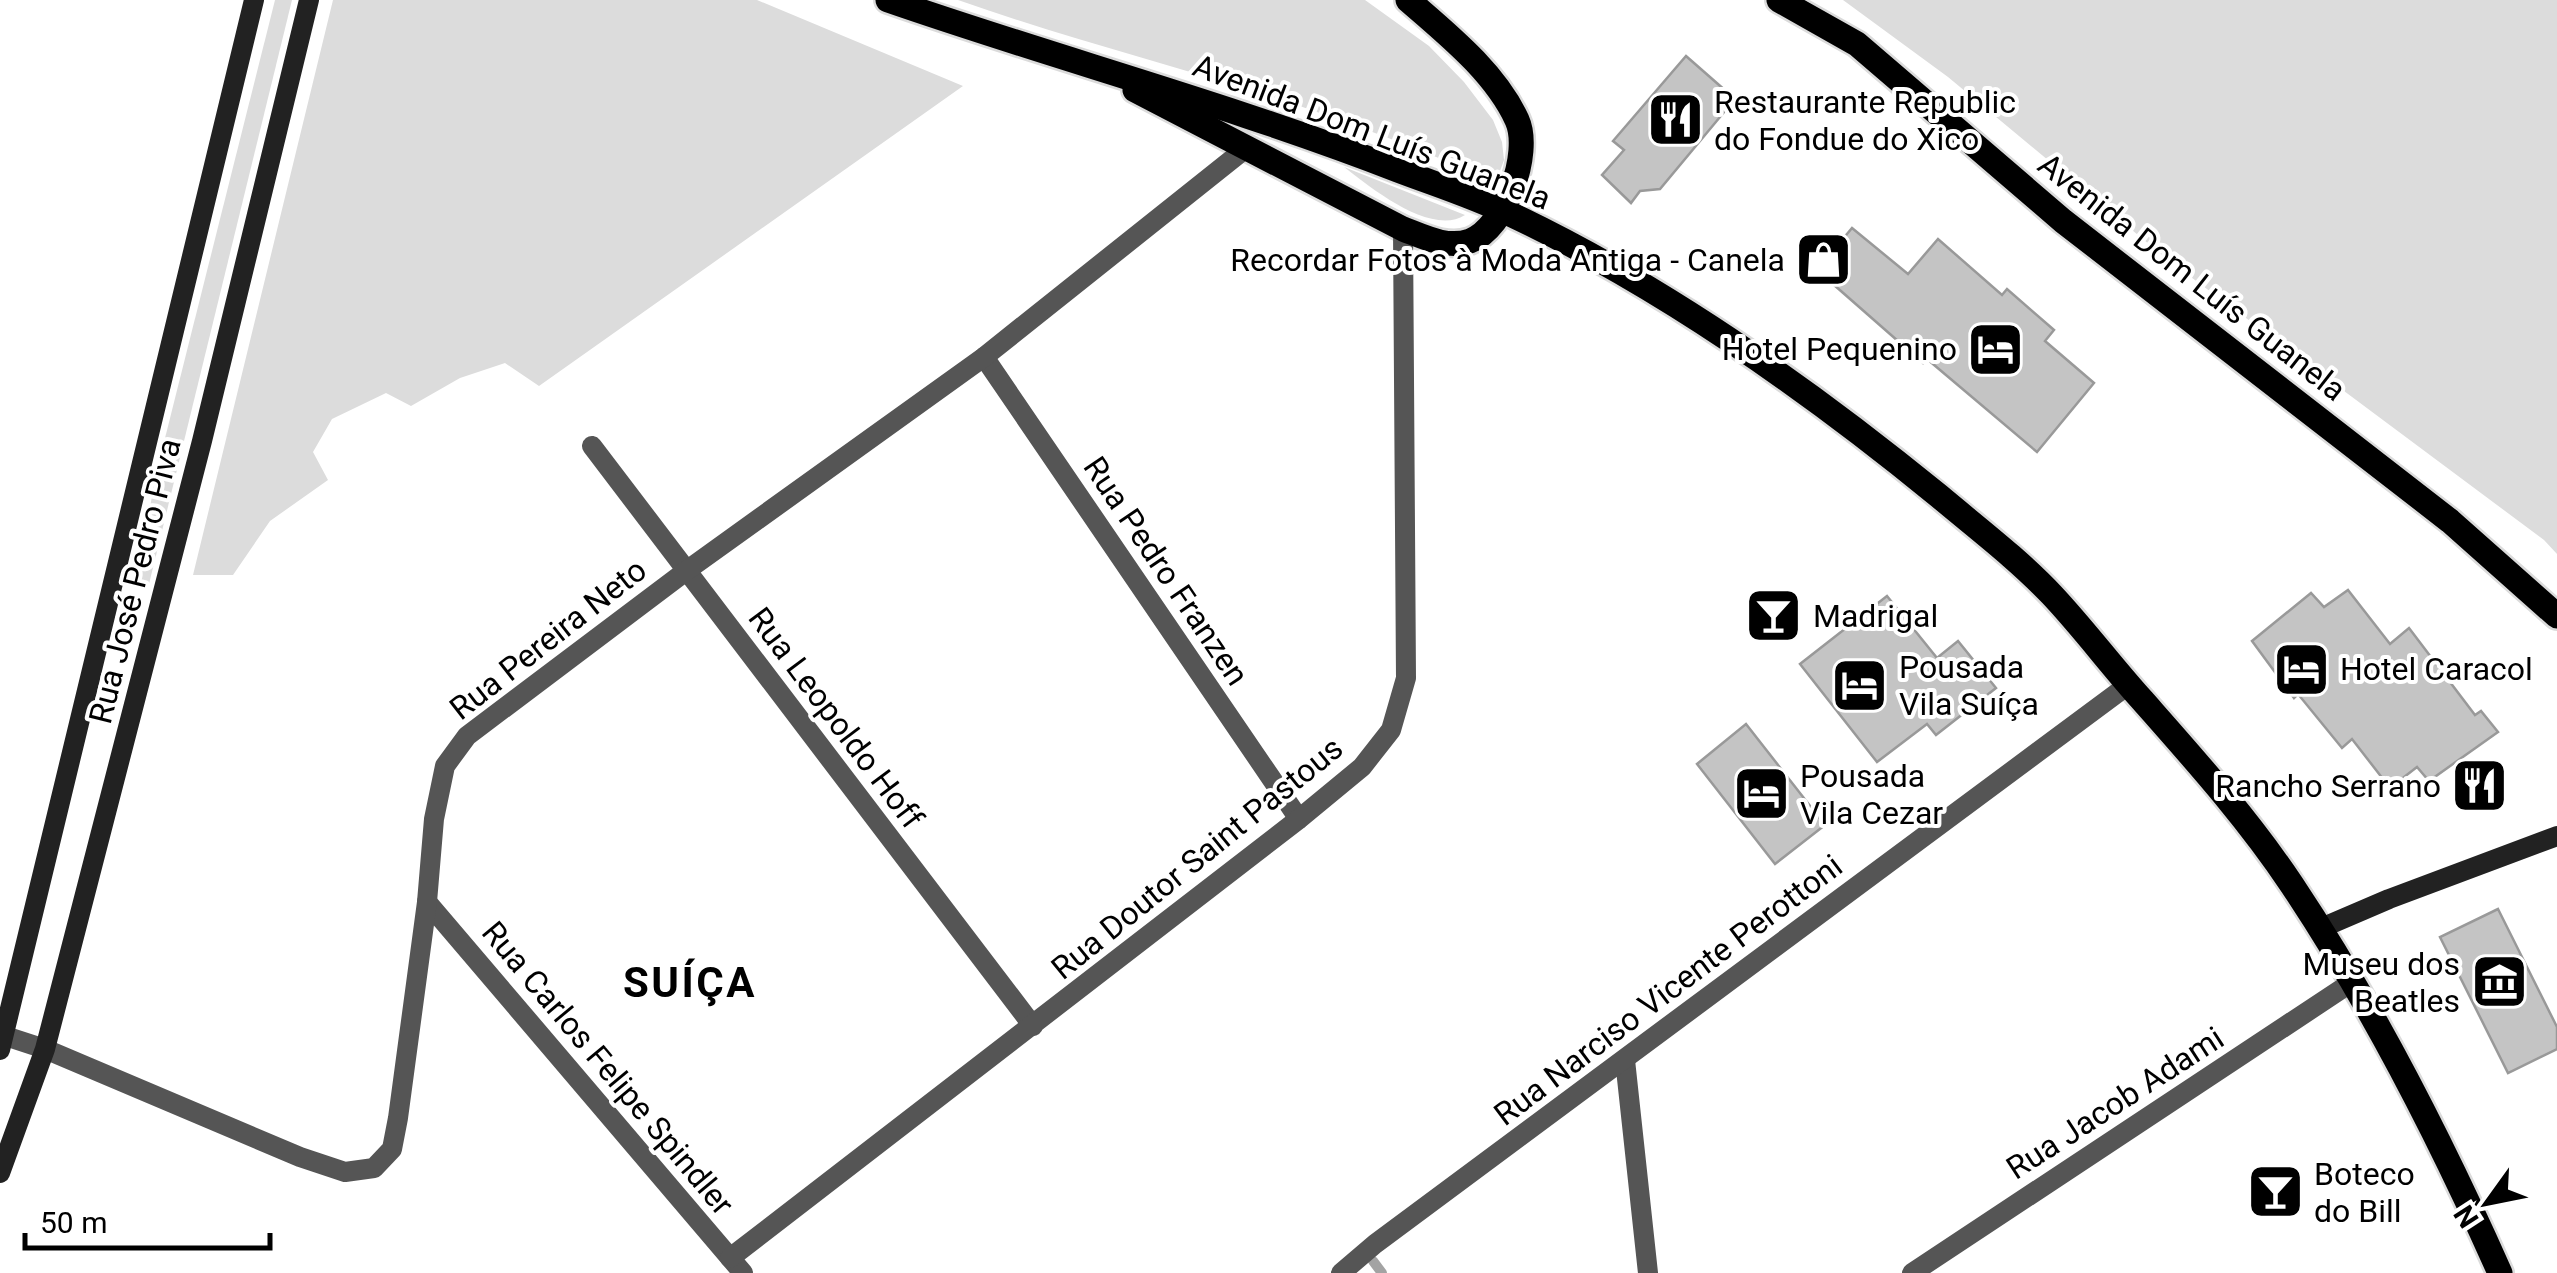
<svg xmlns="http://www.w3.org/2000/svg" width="2557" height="1273" font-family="Roboto,sans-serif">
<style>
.green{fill:#dcdcdc}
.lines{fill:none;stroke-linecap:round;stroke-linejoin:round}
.stream{stroke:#a3a3a3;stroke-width:10}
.building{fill:#c4c4c4;stroke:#999;stroke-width:2.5}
.primary-casing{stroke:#dbdbdb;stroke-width:30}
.street{stroke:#555;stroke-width:20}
.secondary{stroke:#222;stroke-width:20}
.primary{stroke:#000;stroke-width:25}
.labels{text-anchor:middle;stroke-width:8;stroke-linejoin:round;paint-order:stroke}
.poi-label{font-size:32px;fill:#000;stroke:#fff;text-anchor:start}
.street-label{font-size:32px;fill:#000;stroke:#fff}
.district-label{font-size:42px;font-weight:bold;letter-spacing:2.5px;fill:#000;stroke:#fff}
</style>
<rect width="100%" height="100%" fill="#fff"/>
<!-- green -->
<g class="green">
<path d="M 275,0 L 292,0 L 149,584 L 136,581 L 157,470 Z"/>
<path d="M 333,0 L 757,0 L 963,86 L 539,386 L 505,363 L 460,378 L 411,406 L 386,393 L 332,419 L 313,452 L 328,480 L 270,521 L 233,575 L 193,575 Z"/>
<path d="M 958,0 L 1365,0 L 1429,46 L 1464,82 L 1493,120 L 1502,142 L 1504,160 L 1496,182 C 1421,150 1345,120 1266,95 C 1164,63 1060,36 958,0 Z"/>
<path d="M 1843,0 L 2557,0 L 2557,554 L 2544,540 L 2168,260 L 1948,77 Z"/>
<path d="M 1344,167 L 1465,215 C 1431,237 1370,187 1344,167 Z"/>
</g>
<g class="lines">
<!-- stream -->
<path class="stream" d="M 1373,1261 L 1382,1273"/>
</g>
<!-- building -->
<g class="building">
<path d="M 1686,56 L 1735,99 L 1660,189 L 1640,191 L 1631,203 L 1602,175 L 1624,150 L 1613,141 Z"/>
<path d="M 1852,228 L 1908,274 L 1938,239 L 2002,295 L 2007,289 L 2054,330 L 2045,341 L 2094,383 L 2037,452 L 1927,359 L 1923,363 L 1817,270 Z"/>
<path d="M 2348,590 L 2390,644 L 2409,628 L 2475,715 L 2481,711 L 2498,732 L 2429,781 L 2417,767 L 2390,788 L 2352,739 L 2342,748 L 2298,694 L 2294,698 L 2252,641 L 2311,593 L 2324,607 Z"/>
<path d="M 1887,596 L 1937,658 L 1958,641 L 1996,688 L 1936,735 L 1927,724 L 1877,762 L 1800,664 Z"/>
<path d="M 1746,724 L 1825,825 L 1775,864 L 1697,764 Z"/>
<path d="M 2498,909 L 2557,1027 L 2557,1049 L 2508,1073 L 2440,937 Z"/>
</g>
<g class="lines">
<defs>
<g id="primary">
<path d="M 888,0 C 1058,59 1231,105 1398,170 C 1435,184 1473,196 1508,213 C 1663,286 1807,388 1939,496 C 1977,528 2018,559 2052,595 C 2084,629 2112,667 2143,701 C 2195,760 2248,819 2292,885 C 2374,1008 2440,1138 2500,1273"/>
<path d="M 1779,0 L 1857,44 L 2063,221 L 2450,521 L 2557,616"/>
<path d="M 1135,90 L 1403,229 C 1424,237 1447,249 1470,241 C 1505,228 1532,153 1517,120 C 1495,72 1447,34 1408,0"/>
</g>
</defs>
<!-- primary casing -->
<use href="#primary" class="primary-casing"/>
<!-- street -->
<g class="street">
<path d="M 984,357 L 1299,819"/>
<path d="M 592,446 L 1033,1026"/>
<path d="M 427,902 L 743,1273"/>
<path d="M 2,1035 L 45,1049 L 300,1157 L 345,1172 L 374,1168 L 392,1149 L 398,1118 L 427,902 L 434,819 L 445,766 L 467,736 L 686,571 L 984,357 L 1245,149"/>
<path d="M 1625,1060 L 1648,1273"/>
<path d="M 730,1258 L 1299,819 L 1362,767 L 1391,730 L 1406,678 L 1403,229"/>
<path d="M 1341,1273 L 1375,1244 L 2128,685"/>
<path d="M 1912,1273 L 2352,982"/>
</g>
<!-- secondary -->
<g class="secondary">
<path d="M 2319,929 L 2389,899 L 2557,836"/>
<path d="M 0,1050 L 254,0"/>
<path d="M 0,1173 L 45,1049 L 202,441 L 309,0"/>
</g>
<!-- primary -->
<use href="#primary" class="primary"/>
</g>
<!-- icons -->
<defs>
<symbol id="restaurant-square" viewBox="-11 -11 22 22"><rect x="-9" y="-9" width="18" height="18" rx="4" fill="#000" stroke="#fff"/><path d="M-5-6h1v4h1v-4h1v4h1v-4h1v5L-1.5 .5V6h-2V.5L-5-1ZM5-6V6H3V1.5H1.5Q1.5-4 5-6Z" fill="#fff"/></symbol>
<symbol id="shop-square" viewBox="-11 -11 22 22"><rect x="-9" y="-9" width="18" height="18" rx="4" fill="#000" stroke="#fff"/><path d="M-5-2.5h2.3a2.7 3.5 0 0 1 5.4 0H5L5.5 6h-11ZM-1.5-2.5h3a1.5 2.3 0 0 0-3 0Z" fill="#fff"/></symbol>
<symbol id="hotel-square" viewBox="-11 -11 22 22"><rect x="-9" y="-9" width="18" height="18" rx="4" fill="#000" stroke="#fff"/><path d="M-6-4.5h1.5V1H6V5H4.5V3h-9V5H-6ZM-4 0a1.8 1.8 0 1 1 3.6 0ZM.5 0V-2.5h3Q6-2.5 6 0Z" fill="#fff"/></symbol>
<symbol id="bar-square" viewBox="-11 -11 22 22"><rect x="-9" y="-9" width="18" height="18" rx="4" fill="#000" stroke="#fff"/><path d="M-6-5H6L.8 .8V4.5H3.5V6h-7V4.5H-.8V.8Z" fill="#fff"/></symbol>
<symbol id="museum-square" viewBox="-11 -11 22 22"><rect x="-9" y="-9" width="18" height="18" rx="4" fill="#000" stroke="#fff"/><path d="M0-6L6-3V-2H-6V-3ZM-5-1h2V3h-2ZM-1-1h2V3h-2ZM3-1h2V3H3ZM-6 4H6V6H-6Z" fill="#fff"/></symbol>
</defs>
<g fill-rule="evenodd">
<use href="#restaurant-square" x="1644" y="88" width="63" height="63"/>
<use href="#shop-square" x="1792" y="228" width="63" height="63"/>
<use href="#hotel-square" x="1964" y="318" width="63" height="63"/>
<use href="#bar-square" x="1742" y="584" width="63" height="63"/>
<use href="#hotel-square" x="2270" y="638" width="63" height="63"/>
<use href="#hotel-square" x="1828" y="654" width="63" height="63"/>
<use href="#restaurant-square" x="2448" y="754" width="63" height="63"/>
<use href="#hotel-square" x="1730" y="762" width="63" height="63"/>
<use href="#museum-square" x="2468" y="950" width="63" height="63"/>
<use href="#bar-square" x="2244" y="1160" width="63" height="63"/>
</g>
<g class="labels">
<!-- poi labels -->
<g class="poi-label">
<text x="1714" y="113">Restaurante Republic<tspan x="1714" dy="37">do Fondue do Xico</tspan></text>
<text x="1785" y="271" text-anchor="end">Recordar Fotos à Moda Antiga - Canela</text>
<text x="1957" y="360" text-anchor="end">Hotel Pequenino</text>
<text x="1813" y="627">Madrigal</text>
<text x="1899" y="678">Pousada<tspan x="1899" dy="37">Vila Suíça</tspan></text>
<text x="2340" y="680">Hotel Caracol</text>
<text x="1800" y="787">Pousada<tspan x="1800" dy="37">Vila Cezar</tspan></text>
<text x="2441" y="797" text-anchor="end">Rancho Serrano</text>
<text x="2460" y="975" text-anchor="end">Museu dos<tspan x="2460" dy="37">Beatles</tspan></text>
<text x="2314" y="1185">Boteco<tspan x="2314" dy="37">do Bill</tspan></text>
</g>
<!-- street labels -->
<g class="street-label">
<text transform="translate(1372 132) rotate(21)" y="11">Avenida Dom Luís Guanela</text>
<text transform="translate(2192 277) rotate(38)" y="11">Avenida Dom Luís Guanela</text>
<text transform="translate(1166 571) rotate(56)" y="11">Rua Pedro Franzen</text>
<text transform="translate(135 581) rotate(-76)" y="11">Rua José Pedro Piva</text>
<text transform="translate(548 639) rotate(-38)" y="11">Rua Pereira Neto</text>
<text transform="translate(836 718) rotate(53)" y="11">Rua Leopoldo Hoff</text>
<text transform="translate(1197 858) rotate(-39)" y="11">Rua Doutor Saint Pastous</text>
<text transform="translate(1668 990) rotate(-37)" y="11">Rua Narciso Vicente Perottoni</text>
<text transform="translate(608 1068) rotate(50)" y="11">Rua Carlos Felipe Spindler</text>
<text transform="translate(2115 1103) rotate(-33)" y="11">Rua Jacob Adami</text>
</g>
<!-- district labels -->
<g class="district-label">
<text x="690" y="997">SUÍÇA</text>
</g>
</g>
<!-- north arrow -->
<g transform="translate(2487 1203) rotate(237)" stroke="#ffffff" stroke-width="8" paint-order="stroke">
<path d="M0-8L18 38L0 25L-18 38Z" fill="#000000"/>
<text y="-15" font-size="28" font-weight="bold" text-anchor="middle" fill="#000000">N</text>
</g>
<!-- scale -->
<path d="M25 1233v15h245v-15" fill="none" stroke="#000000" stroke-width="5"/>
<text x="40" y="1233" font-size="30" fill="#000000" stroke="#ffffff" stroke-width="8" paint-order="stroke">50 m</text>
</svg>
